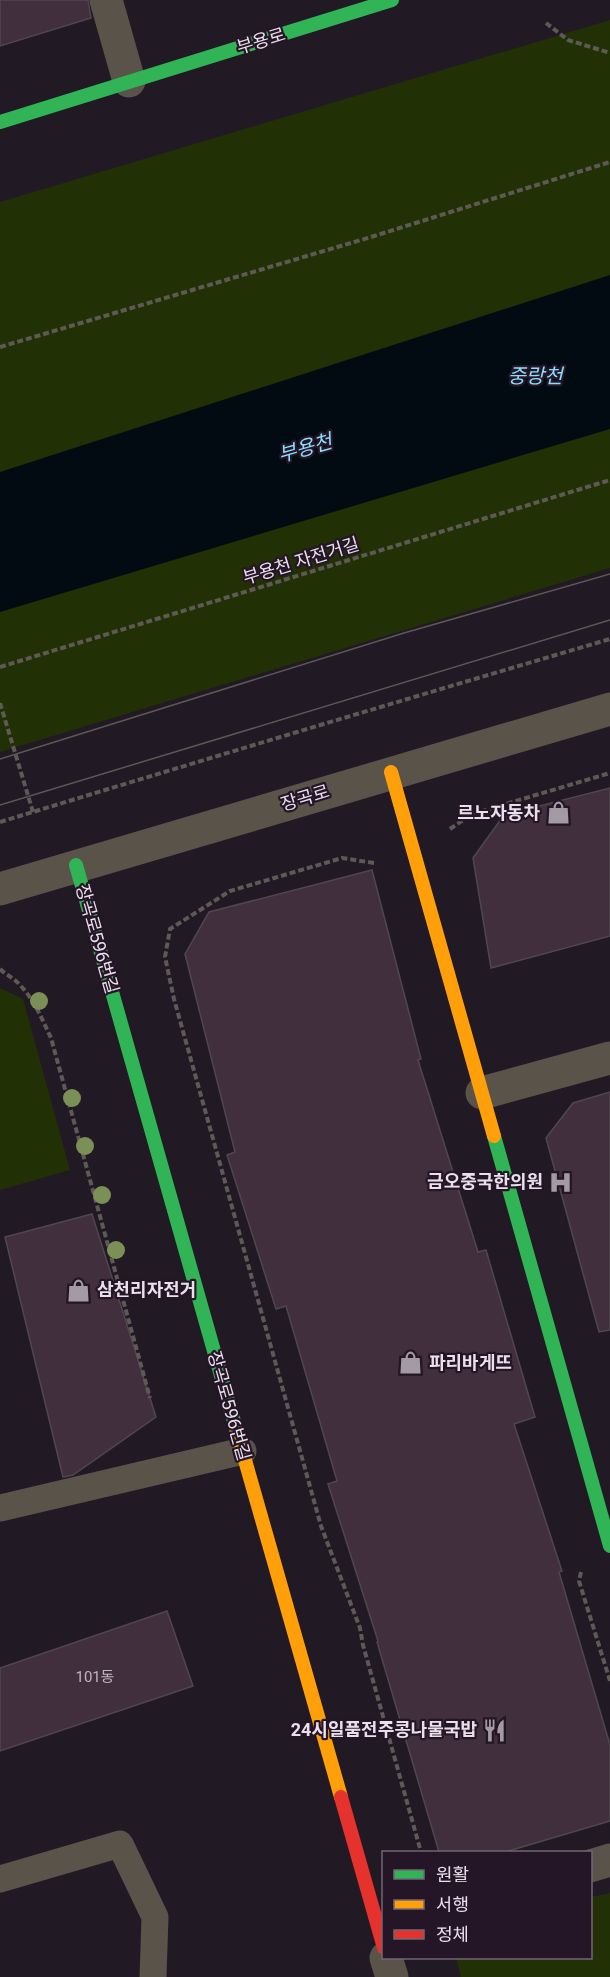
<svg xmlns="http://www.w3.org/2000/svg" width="610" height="1977" font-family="Roboto,'Noto Sans KR',sans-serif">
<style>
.green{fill:#223105}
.water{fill:#030b12}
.building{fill:#422f3d;stroke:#50474e;stroke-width:1.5}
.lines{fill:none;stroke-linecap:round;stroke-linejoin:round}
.path{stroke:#5f5956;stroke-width:4;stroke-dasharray:6 3;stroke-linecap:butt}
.lane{stroke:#59534a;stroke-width:27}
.street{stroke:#59534a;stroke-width:33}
.fast{stroke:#30b455;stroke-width:14}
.slow{stroke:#ff9f0a;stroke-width:14}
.jam{stroke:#e5322d;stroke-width:14}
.tram{stroke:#5d5756;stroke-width:1.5}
.tree{fill:#7a9056}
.labels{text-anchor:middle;stroke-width:4.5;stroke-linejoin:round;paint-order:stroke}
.number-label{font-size:15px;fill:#c0b4c0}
.street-label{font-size:18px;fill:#eae0ec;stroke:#241527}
.poi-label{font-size:18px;font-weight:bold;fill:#eae0ec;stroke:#241527;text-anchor:end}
.water-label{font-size:20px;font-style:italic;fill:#8bddfc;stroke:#241527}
</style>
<rect width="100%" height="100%" fill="#211923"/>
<!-- green -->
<g class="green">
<path d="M 610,20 L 610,568 L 0,752 L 0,202 Z"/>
<path d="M 0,988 L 23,999 L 70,1170 L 0,1190 Z"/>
<path d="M 610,1893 L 610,1977 L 461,1977 L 456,1958 L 590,1958 L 591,1897 Z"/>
</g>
<!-- water -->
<path class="water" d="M 610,275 L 610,429 L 0,612 L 0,472 Z"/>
<!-- building -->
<g class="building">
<path d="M 0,0 L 88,0 L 91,18 L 0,46 Z"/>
<path d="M 610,788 L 610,936 L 491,968 L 473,858 L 504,815 Z"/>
<path d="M 372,870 L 421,1059 L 418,1060 L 478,1252 L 486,1250 L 535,1417 L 514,1424 L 562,1571 L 559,1572 L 610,1745 L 610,1821 L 505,1852 L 439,1852 L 377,1642 L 378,1641 L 328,1484 L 337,1481 L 286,1306 L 276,1309 L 227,1155 L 235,1152 L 185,954 L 209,912 Z"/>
<path d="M 610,1092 L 610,1330 L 599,1332 L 546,1138 L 573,1103 Z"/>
<path d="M 92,1214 L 156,1417 L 73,1475 L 63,1477 L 5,1237 Z"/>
<path d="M 167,1611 L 193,1686 L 0,1751 L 0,1668 Z"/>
</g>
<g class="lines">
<!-- path -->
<g class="path">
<path d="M 546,23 L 568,40 L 610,53"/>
<path d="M 0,347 L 371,237 L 610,162"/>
<path d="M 0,667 L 610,480"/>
<path d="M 0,703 L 33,812"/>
<path d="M 0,822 C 203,760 406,699 610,639"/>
<path d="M 450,829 L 472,814 L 610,773"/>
<path d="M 374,863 L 342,858 L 230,891 L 170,929 L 165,957 L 174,999 L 321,1526 L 360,1628 L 363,1645 L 421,1852"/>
<path d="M 0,969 C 6,975 14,978 19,984 C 34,999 42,1019 51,1038 L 150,1398"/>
<path d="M 581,1572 L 579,1581 L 610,1681"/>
</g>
<!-- lane -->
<g class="lane">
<path d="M 0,1508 L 243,1451"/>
<path d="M 0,1879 L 120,1844 L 155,1917 L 153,1977"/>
</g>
<!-- street -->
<g class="street">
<path d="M 106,0 L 129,81"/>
<path d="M 0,889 L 610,709"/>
<path d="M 482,1093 L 610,1058"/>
<path d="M 590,1866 L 610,1860"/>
<path d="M 386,1958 L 392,1977"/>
</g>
<!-- fast -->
<g class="fast">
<path d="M 0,122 L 392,0"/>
<path d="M 76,865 L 235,1425"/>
<path d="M 494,1136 L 610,1546"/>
</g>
<!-- slow -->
<g class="slow">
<path d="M 391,772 L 494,1136"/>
<path d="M 235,1425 L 341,1797"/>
</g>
<!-- jam -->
<path class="jam" d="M 341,1797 L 384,1948"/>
<!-- tram -->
<g class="tram">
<path d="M 0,759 L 404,633 L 610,574"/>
<path d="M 0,805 L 610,620"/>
</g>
</g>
<!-- trees -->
<g class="tree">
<circle cx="39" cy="1001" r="9"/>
<circle cx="72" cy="1098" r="9"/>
<circle cx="85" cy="1146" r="9"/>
<circle cx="102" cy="1195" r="9"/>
<circle cx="116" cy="1250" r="9"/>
</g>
<!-- icons -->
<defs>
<symbol id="shop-bare" viewBox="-9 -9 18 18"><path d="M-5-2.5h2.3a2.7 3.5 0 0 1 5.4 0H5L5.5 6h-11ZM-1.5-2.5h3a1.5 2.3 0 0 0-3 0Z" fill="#a49aa6" stroke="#241527" stroke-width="2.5" paint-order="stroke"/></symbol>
<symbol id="hospital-bare" viewBox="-9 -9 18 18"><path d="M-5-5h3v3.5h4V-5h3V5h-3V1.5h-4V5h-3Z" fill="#a49aa6" stroke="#241527" stroke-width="2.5" paint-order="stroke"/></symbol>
<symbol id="restaurant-bare" viewBox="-9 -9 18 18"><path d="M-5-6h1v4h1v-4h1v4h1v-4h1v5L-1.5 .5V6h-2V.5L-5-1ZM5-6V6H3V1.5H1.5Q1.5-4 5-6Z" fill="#a49aa6" stroke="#241527" stroke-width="2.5" paint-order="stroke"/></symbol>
</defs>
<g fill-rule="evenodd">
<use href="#shop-bare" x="542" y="796" width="33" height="33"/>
<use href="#hospital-bare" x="544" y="1166" width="33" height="33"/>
<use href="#shop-bare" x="62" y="1274" width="33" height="33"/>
<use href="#shop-bare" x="394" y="1346" width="33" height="33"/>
<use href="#restaurant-bare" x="478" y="1714" width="33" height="33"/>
</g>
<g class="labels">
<!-- number labels -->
<g class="number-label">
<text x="95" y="1682">101동</text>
</g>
<!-- street labels -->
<g class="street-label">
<text transform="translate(261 41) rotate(-17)" y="6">부용로</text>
<text transform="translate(301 561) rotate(-17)" y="6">부용천 자전거길</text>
<text transform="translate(305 798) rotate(-17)" y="6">장곡로</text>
<text transform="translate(97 939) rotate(74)" y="6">장곡로596번길</text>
<text transform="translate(229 1406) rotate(74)" y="6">장곡로596번길</text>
</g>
<!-- poi labels -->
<g class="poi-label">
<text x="540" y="819">르노자동차</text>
<text x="543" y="1188">금오중국한의원</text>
<text x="97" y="1296" text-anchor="start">삼천리자전거</text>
<text x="429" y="1369" text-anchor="start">파리바게뜨</text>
<text x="477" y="1736">24시일품전주콩나물국밥</text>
</g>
<!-- water labels -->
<g class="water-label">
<text x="535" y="383">중랑천</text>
<text transform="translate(305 448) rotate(-16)" y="7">부용천</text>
</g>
</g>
<!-- legend -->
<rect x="382" y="1851" width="210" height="108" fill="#241527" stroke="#736676" stroke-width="1.5"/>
<rect x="394" y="1870" width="30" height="9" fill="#30b455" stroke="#736676" stroke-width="1.5"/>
<text x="436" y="1881" font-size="18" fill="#eae0ec">원활</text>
<rect x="394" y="1900" width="30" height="9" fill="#ff9f0a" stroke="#736676" stroke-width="1.5"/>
<text x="436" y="1911" font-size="18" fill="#eae0ec">서행</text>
<rect x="394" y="1930" width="30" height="9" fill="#e5322d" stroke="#736676" stroke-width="1.5"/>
<text x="436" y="1941" font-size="18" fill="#eae0ec">정체</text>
</svg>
